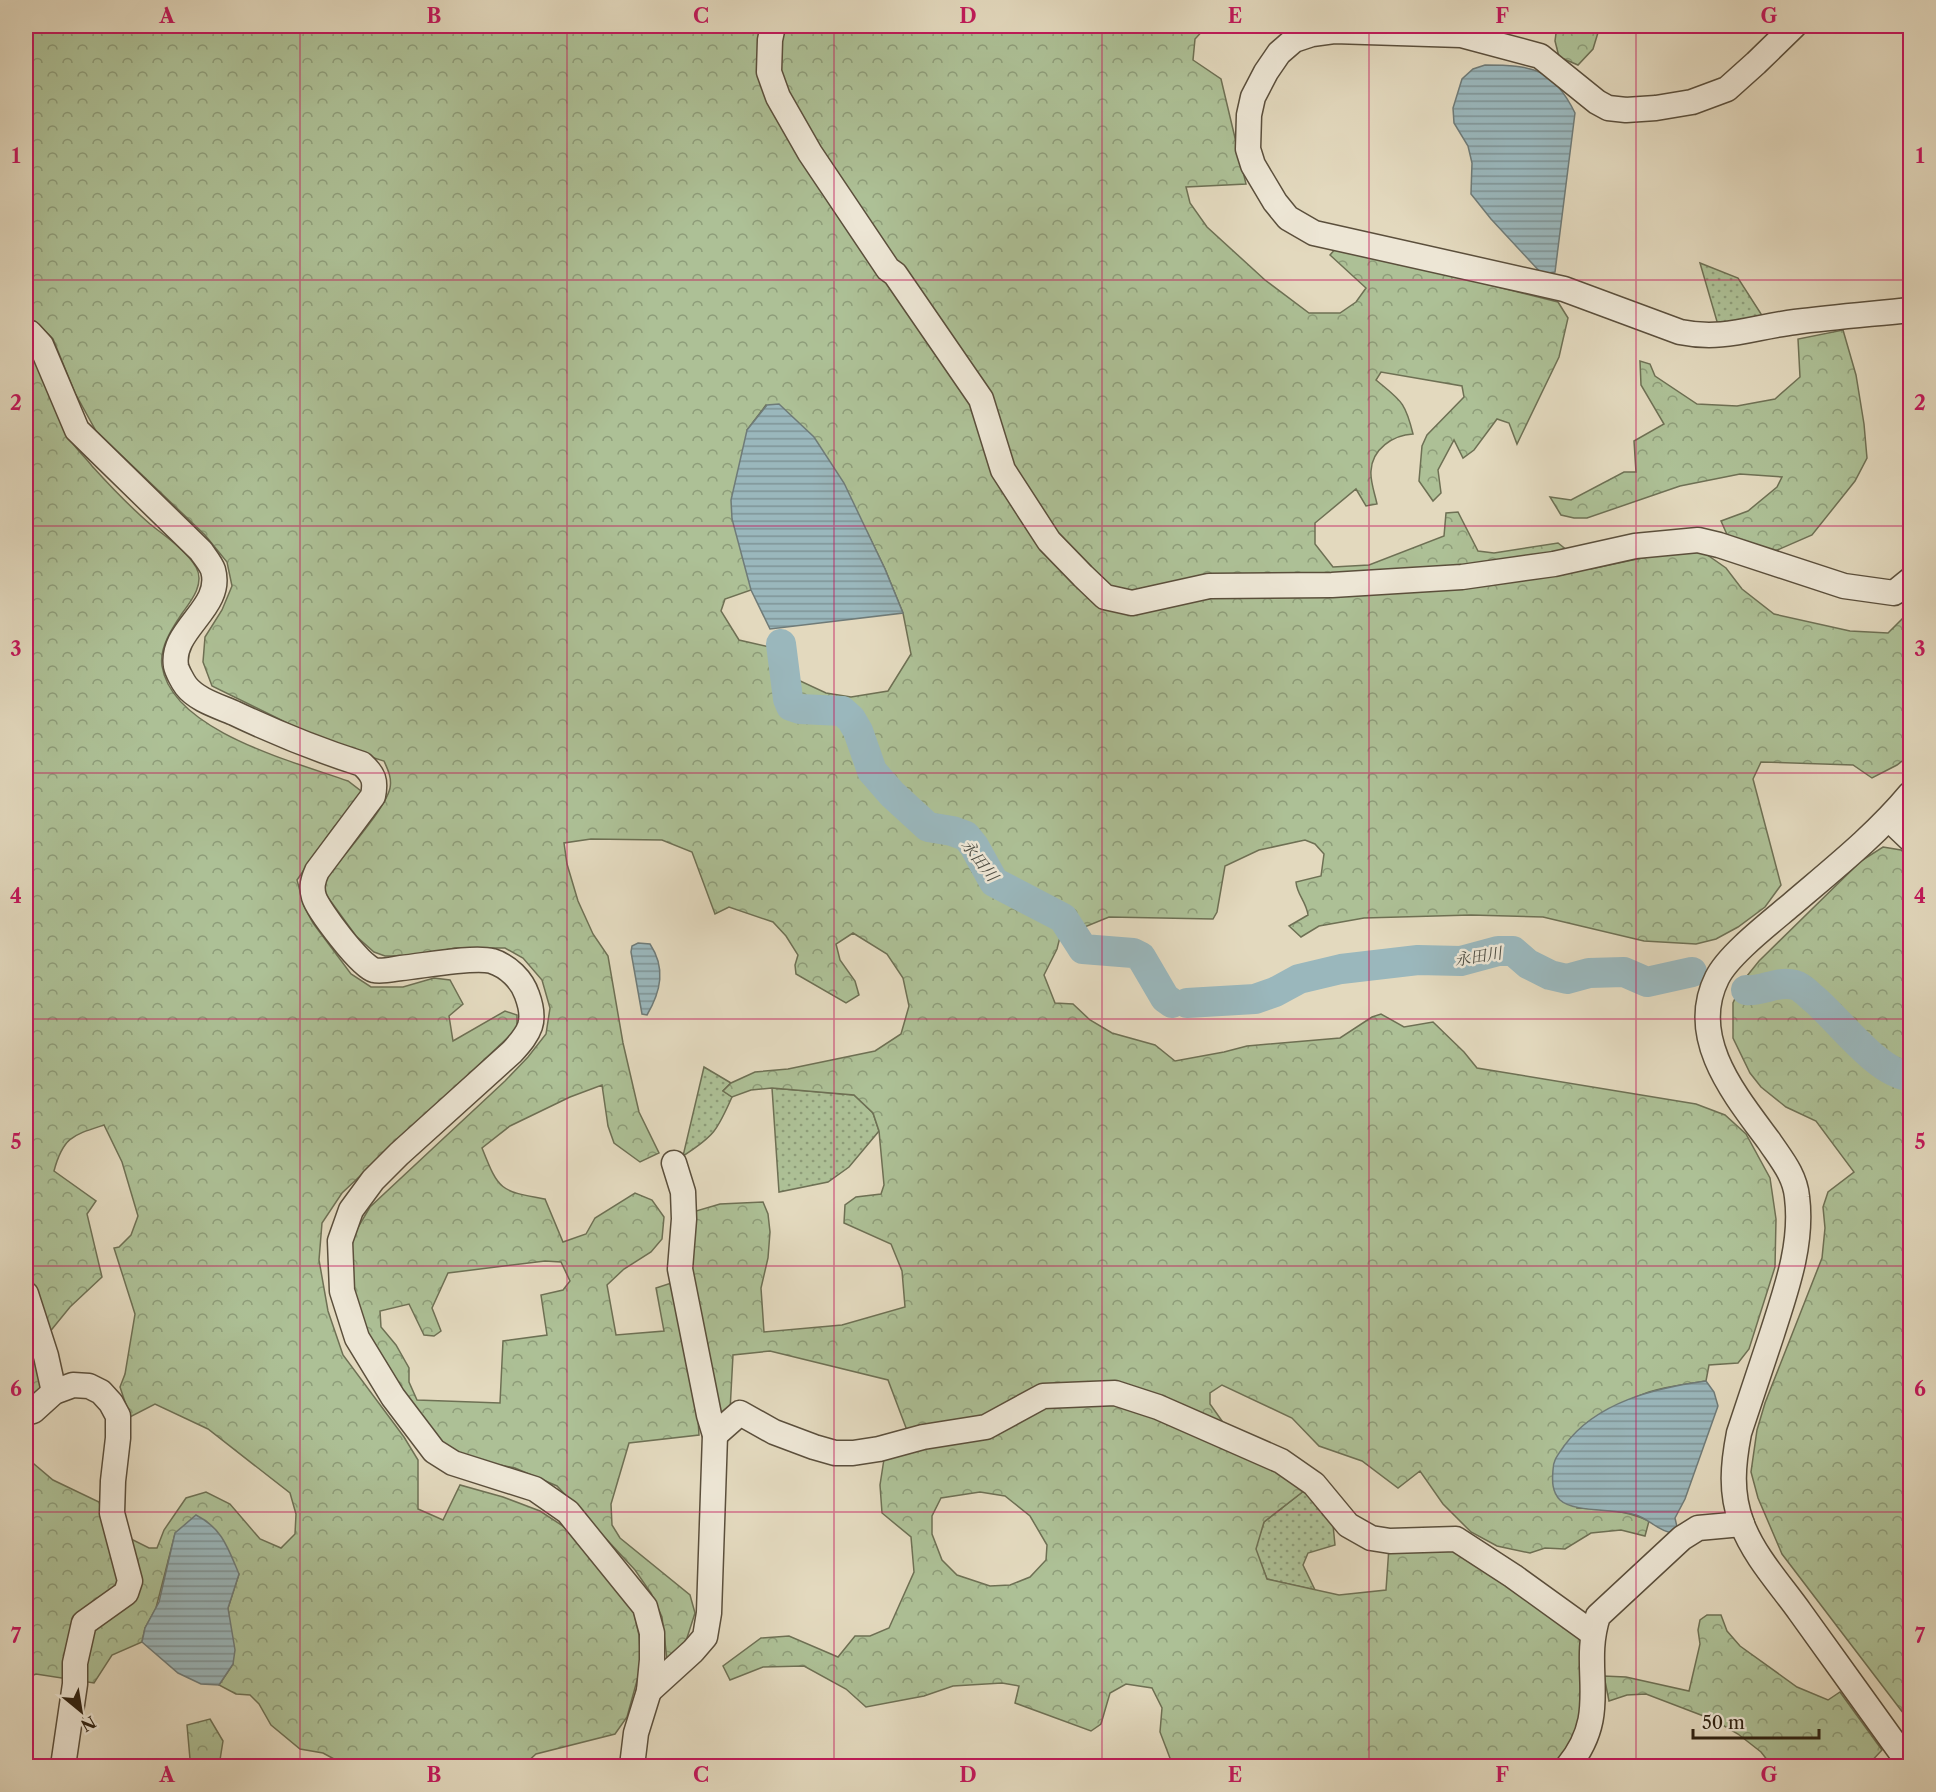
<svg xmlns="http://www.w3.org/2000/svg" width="1936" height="1792" font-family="'Libre Caslon Text','Noto Serif JP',serif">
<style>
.green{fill:url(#green-dots);stroke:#6e7054;stroke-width:1.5}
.forest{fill:url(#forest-crowns);stroke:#6e7054;stroke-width:1.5;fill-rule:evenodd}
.water{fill:url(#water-rules);stroke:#6f7b78;stroke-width:1.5}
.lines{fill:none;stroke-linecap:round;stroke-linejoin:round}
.river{stroke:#9ab7bc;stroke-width:30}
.minor-casing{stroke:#5b4f3c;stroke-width:27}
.minor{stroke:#ede6d5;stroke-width:24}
.grid{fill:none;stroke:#c2185b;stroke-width:1.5;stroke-opacity:0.55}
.labels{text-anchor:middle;stroke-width:5;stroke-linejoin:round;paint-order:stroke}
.water-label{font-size:16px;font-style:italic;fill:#4e4e44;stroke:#ede6d5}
.neatline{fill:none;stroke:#c2185b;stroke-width:2}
.grid-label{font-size:20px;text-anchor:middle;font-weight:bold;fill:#c2185b}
</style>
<defs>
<pattern id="green-dots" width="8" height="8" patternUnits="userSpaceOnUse" patternTransform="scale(1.5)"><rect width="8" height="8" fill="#adc096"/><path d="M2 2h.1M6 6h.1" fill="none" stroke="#8d9c79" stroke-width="1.8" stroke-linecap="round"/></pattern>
<pattern id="forest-crowns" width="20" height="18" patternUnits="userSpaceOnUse" patternTransform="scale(1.5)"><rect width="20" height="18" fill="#adc096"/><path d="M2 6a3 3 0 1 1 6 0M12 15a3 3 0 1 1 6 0" fill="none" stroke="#8d9c79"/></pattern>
<pattern id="water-rules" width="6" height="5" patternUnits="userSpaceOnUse" patternTransform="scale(1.5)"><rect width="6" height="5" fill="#9ab7bc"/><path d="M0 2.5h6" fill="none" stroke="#7e9497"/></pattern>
</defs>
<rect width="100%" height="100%" fill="#e3d9be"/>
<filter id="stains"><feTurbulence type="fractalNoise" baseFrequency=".00333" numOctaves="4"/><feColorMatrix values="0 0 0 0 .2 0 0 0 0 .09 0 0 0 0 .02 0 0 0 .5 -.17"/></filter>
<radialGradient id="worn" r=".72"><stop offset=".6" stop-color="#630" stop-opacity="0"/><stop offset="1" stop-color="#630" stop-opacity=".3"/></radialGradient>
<!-- green -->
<g class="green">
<path d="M 1700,263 L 1738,278 L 1763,317 L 1718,325 Z"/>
<path d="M 704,1067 L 731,1083 L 723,1091 L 732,1097 C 717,1131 714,1136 683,1156 Z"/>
<path d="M 772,1088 L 854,1095 L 873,1113 L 879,1131 L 849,1167 L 828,1182 L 779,1192 Z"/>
<path d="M 1305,1490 L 1333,1525 L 1335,1545 L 1308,1553 L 1303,1565 L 1315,1590 L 1267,1579 L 1255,1549 L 1264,1522 Z"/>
</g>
<!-- forest -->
<g class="forest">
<path d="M 26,26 L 1207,26 L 1195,39 L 1193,60 L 1221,79 L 1246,184 L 1186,187 L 1190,203 L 1207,227 L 1265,280 L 1309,313 L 1340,313 L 1356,302 L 1366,288 L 1330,255 L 1337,247 L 1558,302 L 1568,318 L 1559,357 L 1517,444 L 1509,423 L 1497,419 L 1474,450 L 1463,458 L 1454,440 L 1438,470 L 1441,493 L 1433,501 L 1419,481 L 1422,446 L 1427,435 L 1464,397 L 1462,386 L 1381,372 L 1376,380 C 1401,401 1405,401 1413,434 C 1393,435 1372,449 1371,471 C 1370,481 1375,494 1377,504 L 1366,506 L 1356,489 L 1315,523 L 1315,544 L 1333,567 L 1369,565 L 1444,536 L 1446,513 L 1458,512 L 1478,551 L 1494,553 L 1558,543 L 1591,569 L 1651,556 L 1703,552 L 1726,568 L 1742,589 L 1774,614 L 1850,631 L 1888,633 L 1910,611 L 1910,755 L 1897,765 L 1872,778 L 1853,765 L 1761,762 L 1753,779 L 1781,885 L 1765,907 L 1738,927 L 1716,939 L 1696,944 L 1644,941 L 1543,917 L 1471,915 L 1364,918 L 1319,926 L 1301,937 L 1289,926 L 1308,915 C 1306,901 1297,895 1296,882 L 1321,876 L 1324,854 L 1315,844 L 1305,840 L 1259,850 L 1225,866 L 1217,912 L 1213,919 L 1109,917 L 1060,937 L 1057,949 L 1044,975 L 1055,1003 L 1073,1004 L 1090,1020 L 1112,1033 L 1155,1045 L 1175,1061 L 1224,1052 L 1247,1046 L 1340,1038 L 1372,1017 L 1381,1014 L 1404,1027 L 1433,1022 L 1464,1052 L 1477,1068 L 1696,1104 L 1725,1115 L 1746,1134 L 1770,1178 L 1776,1219 L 1775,1267 L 1749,1349 L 1738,1363 L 1709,1365 L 1706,1381 C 1687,1384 1668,1386 1649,1392 C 1628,1399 1608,1411 1588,1422 L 1577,1508 C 1602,1509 1626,1510 1649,1521 L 1645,1536 L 1621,1530 L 1591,1533 L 1565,1549 L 1545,1548 L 1530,1553 L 1497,1546 L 1471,1532 L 1443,1504 L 1420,1471 L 1398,1488 L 1362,1461 L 1319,1446 L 1292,1418 L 1222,1385 L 1210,1393 L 1210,1404 L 1222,1421 L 1216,1441 L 1285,1471 L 1305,1490 L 1264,1522 L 1256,1549 L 1267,1579 L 1339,1595 L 1386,1590 L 1389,1547 L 1452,1548 L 1572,1627 L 1582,1642 L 1580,1722 L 1559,1766 L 1173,1766 L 1160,1732 L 1162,1708 L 1152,1688 L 1126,1684 L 1110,1693 L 1101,1724 L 1091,1731 L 1015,1703 L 1019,1686 L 1002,1683 L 953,1686 L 924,1696 L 866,1707 L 846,1689 L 804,1666 L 763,1667 L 730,1680 L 723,1666 L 761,1638 L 789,1636 L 838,1657 L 855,1636 L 870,1636 L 889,1628 L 914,1572 L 911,1537 L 882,1513 L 880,1485 L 884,1459 L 914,1449 L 888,1380 L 770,1351 L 733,1355 L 730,1411 L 698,1419 L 699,1435 L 629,1443 L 611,1504 L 612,1525 L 620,1538 L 690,1595 L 695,1613 L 686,1641 L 667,1659 L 662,1617 L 651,1593 L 635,1570 L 557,1486 L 515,1468 L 461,1457 L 430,1432 L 370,1343 L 356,1305 L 350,1259 L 354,1234 L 370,1207 L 505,1081 L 528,1057 L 546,1034 L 550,1008 L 542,980 L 523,958 L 505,948 L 455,948 L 414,956 L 385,956 L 374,952 L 356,936 L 324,892 L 326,878 C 340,860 386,808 390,788 C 392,778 388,770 384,761 L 330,744 L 212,686 L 203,662 L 205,637 L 222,610 L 232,586 L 227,562 L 205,535 L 96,431 L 75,393 L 53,339 L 35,321 L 26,320 ZM 766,405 L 867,532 L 885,569 L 903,613 L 911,654 L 888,691 L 851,697 L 826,693 L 783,673 L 778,649 L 739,640 L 721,611 L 725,599 L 751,590 L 747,430 ZM 591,839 L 662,840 L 692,852 L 715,914 L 729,907 L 773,922 L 786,936 L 798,955 L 795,965 L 796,974 L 846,1003 L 859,995 L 855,981 L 840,960 L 836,944 L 853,933 L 887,954 L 903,978 L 909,1006 L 901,1034 L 875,1051 L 788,1069 L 755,1072 L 731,1083 L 723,1091 L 732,1097 L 751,1090 L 772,1088 L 854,1095 L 873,1113 L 879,1131 L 884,1185 L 881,1194 L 856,1197 L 845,1205 L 844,1223 L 891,1244 L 902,1271 L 905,1307 L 842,1325 L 764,1332 L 761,1288 L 768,1258 L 770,1232 L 768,1214 L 763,1202 L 720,1204 L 696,1211 L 691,1232 L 690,1277 L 656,1288 L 664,1331 L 616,1335 L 607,1285 L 624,1269 L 651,1252 L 662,1239 L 664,1217 L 652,1200 L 635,1193 L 595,1218 L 586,1234 L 563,1242 L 545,1199 C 500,1191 499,1191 482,1148 L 510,1126 L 570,1097 L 602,1085 L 608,1126 L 614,1143 L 640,1162 L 659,1153 L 639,1112 L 623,1043 L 608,956 L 593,934 L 578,901 L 567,864 L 564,843 ZM 545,1261 L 561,1262 L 570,1281 L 563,1290 L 541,1295 L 547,1335 L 503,1341 L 500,1403 L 417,1400 L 409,1382 L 409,1368 L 396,1345 L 381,1327 L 380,1311 L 409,1304 L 424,1335 L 434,1336 L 441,1331 L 432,1308 L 448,1273 ZM 980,1492 L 1005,1496 L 1030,1516 L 1047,1545 L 1046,1560 L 1030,1577 L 1010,1585 L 990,1586 L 957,1575 L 942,1560 L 932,1534 L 932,1516 L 941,1498 Z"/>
<path d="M 1557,26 L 1600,26 L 1593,49 L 1578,65 L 1559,57 L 1555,41 Z"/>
<path d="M 1843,330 L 1856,375 L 1864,424 L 1867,458 L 1855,481 L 1812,535 L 1775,551 L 1729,539 L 1721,521 L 1748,511 L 1777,487 L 1782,477 L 1740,474 L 1680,486 L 1587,518 L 1574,518 L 1561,515 L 1550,497 L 1571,500 L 1624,472 L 1636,472 L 1634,441 L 1664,424 L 1641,385 L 1640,361 L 1650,364 L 1655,376 L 1697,404 L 1737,406 L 1775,399 L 1800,377 L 1798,339 Z"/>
<path d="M 26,350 C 45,360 60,420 72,442 C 77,450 86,458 92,466 C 111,487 128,505 150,524 C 166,537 185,549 196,567 C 205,583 192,600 183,612 C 173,627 159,647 162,666 C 172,731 295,762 348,781 L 361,791 L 353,806 L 334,827 L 297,880 L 304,906 L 313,923 L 351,974 L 371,987 L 403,987 L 434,978 L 450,980 L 463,1004 L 449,1016 L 453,1041 L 505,1011 L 517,1015 L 517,1029 L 342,1193 L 322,1223 L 319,1260 L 328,1311 L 343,1355 L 404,1437 L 418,1460 L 418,1509 L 443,1520 L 460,1485 L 503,1497 L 540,1511 L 569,1530 L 631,1599 L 639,1635 L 641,1666 L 627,1717 L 615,1734 L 536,1754 L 523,1766 L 347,1766 L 323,1753 L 300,1749 L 271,1725 L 259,1704 L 250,1695 L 236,1694 L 219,1685 L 233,1664 L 228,1608 L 239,1574 L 175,1534 L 156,1608 L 145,1628 L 142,1642 L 112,1655 L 94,1683 L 36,1674 L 26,1678 L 26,1471 L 34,1464 L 53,1480 L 99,1502 L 107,1527 L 149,1548 L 157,1548 L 164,1530 L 186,1498 L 206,1492 L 230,1504 L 260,1539 L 281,1548 L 295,1534 L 296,1514 L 290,1493 L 208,1429 L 155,1404 L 130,1417 L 120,1387 L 125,1374 L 135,1314 L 114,1248 L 119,1247 L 131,1235 L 138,1216 L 122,1162 L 104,1125 C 73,1135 63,1137 54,1171 L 96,1201 L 87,1214 L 102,1277 L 70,1307 L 35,1350 C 37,1364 42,1380 40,1393 C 38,1407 30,1416 32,1431 L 26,1433 Z"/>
<path d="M 1883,847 L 1901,850 L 1910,858 L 1910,1722 L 1782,1554 L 1758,1498 L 1751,1472 L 1757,1430 L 1765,1403 L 1822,1258 L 1825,1228 L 1823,1207 L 1828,1192 L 1854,1172 L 1816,1121 L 1786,1107 L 1761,1087 L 1750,1073 L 1733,1038 L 1733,1003 L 1743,981 L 1759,961 L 1861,861 Z"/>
<path d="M 1707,1615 L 1721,1615 L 1727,1631 L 1740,1646 L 1797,1687 L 1828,1700 L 1840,1692 L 1882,1750 L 1867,1766 L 1772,1766 L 1761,1752 L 1738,1734 L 1714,1720 L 1646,1694 L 1627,1695 L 1609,1701 L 1604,1676 L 1626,1677 L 1689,1691 L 1700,1644 L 1698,1630 L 1700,1620 Z"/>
<path d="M 210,1719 L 223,1741 L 219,1766 L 186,1766 L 190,1759 L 187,1725 Z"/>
</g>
<!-- water -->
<g class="water">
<path d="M 1485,65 C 1532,65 1553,68 1575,113 L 1555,272 L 1542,274 L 1491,219 L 1471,194 L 1472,163 L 1468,146 L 1454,123 L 1453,108 L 1462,79 L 1473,69 Z"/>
<path d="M 779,404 L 814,437 L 844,483 L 885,569 L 903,613 L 770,629 L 751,590 L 732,519 L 731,500 L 747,430 L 767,405 Z"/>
<path d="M 638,943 L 650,944 C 666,968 661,991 647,1015 L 642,1014 L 631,952 L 632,946 Z"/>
<path d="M 1706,1381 L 1714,1392 L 1718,1406 L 1685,1499 L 1675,1518 L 1677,1527 L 1672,1533 C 1658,1531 1649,1519 1636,1515 C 1616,1508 1574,1513 1560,1500 C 1552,1492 1552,1481 1553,1470 C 1553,1460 1558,1455 1564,1446 C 1596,1402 1655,1388 1706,1381 Z"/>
<path d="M 196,1515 C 222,1528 228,1548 239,1574 L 228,1608 L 235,1650 L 233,1664 L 219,1685 L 201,1684 L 178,1673 L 142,1642 L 145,1628 L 159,1602 L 175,1533 Z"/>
</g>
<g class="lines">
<!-- river -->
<g class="river">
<path d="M 781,644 L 788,699 L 791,706 L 800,709 L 842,711 L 851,719 L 858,731 L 872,771 L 892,794 L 928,827 L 952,831 L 966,836 L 974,846 L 994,882 L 1063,918 L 1083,949 L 1133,953 L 1141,957 L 1165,998 L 1172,1003"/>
<path d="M 1746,990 C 1763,992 1777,980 1795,985 C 1802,987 1808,994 1814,999 C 1838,1019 1879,1075 1910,1076"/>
<path d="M 1187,1003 L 1255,999 L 1275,992 L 1299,979 L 1341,969 L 1418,960 L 1461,961 L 1498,951 L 1513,951 L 1528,964 L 1550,975 L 1567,979 L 1589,973 L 1624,972 L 1647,982 L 1692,972"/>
</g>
<defs>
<g id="minor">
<path d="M 773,26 L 770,40 L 769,72 L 778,97 L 810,153 L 888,269 L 895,274 L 981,399 L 1003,470 L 1049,541 L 1083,576 L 1105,597 L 1132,603 L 1209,586 L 1332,585 L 1462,577 L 1554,564 L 1635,546 L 1698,540 L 1719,545 L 1844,586 L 1894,593 L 1910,580"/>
<path d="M 1794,26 L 1756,63 L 1727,89 L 1692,102 L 1656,108 L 1626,110 L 1608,108 L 1597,102 L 1540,56 L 1461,35 L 1334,31 L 1312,34 L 1294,40 L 1279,53 L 1266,72 L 1253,97 L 1249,115 L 1248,149 L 1253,165 L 1275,202 L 1288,218 L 1314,233 L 1564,289 L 1680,332 C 1724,341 1753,327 1795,322 C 1833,317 1872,314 1910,310"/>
<path d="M 26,332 L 30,333 L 41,345 L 77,430 L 201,551 C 205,557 211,564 213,570 C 224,608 170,629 176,666 C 177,671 183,682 186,686 C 197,700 218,706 234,713 C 276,733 318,750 362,764 C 374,775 376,781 373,796 L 317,871 C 313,880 311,887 314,897 C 318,910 361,967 374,970 C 381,972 393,969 401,968 C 423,966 473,956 492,961 C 508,966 522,980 527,995 C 537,1022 530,1032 512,1052 L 399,1154 L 373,1180 L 351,1210 L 340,1241 L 342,1291 L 357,1338 L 393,1397 L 434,1451 L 453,1463 L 535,1489 L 568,1512 L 645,1607 L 652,1633 L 652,1660 L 649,1691 L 636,1733 L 632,1766"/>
<path d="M 1910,794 C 1875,836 1833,869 1791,905 C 1771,922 1728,955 1717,978 C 1687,1038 1735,1095 1769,1141 C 1781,1159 1795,1175 1797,1197 C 1803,1244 1786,1290 1772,1334 C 1761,1367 1750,1400 1739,1433 C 1733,1464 1730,1493 1742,1524 C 1754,1556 1780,1584 1800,1612 C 1837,1663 1873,1714 1910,1765"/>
<path d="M 1889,819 L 1910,839"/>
<path d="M 26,1294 L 46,1356 L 54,1392"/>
<path d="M 26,1413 L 33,1411 L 54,1392 L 73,1385 L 89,1386 L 101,1392 L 111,1403 L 118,1416 L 118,1438 L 113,1481 L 112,1513 L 130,1581 L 126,1593 L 84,1623 L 75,1663 L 75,1684 L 63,1766"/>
<path d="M 715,1435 L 740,1413 L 774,1432 L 814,1447 L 835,1453 L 853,1453 L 879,1449 L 923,1437 L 986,1427 L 1043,1396 L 1115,1393 L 1158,1407 L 1281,1461 L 1314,1484 L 1348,1525 L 1371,1538 L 1390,1541 L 1456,1539 L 1513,1576 L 1592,1633"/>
<path d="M 649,1691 L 693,1651 L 705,1637 L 709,1613 L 715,1435 L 709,1415 L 680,1269 L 684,1219 L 683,1192 L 674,1163"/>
<path d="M 1568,1766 C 1612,1712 1580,1671 1598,1616 L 1682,1538 L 1698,1528 L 1742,1524"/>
</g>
</defs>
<!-- minor casing -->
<use href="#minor" class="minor-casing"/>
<!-- minor -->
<use href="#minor" class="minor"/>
</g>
<!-- grid -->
<path class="grid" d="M 300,26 L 300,1766M 567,26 L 567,1766M 834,26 L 834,1766M 1102,26 L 1102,1766M 1369,26 L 1369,1766M 1636,26 L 1636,1766M 26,280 L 1910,280M 26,526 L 1910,526M 26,773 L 1910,773M 26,1019 L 1910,1019M 26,1266 L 1910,1266M 26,1512 L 1910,1512"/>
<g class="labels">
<!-- water labels -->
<g class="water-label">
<text transform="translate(980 860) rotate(52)" y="6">永田川</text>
<text transform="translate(1478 956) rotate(-9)" y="6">永田川</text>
</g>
</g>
<!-- margin -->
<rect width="1936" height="1792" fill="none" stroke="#e3d9be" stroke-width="66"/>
<!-- north arrow -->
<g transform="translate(81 1711) rotate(150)" stroke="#ede6d5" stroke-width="4.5" paint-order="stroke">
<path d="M0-4.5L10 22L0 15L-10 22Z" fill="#2e2111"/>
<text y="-9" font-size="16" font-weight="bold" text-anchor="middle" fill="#2e2111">N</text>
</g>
<!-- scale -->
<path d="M1693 1729v9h126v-9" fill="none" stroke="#2e2111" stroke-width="3"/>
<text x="1702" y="1729" font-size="18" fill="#2e2111" stroke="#ede6d5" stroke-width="4.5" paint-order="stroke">50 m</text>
<rect x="33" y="33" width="1870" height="1726" class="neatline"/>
<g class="grid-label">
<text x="167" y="23">A</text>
<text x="434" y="23">B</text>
<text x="701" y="23">C</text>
<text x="968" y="23">D</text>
<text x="1235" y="23">E</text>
<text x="1502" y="23">F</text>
<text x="1769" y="23">G</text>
<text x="16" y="163">1</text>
<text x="1920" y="163">1</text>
<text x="16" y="410">2</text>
<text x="1920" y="410">2</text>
<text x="16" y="656">3</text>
<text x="1920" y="656">3</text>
<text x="16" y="903">4</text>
<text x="1920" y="903">4</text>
<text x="16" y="1149">5</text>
<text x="1920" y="1149">5</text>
<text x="16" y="1396">6</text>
<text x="1920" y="1396">6</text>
<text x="16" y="1643">7</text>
<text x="1920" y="1643">7</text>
<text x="167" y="1782">A</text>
<text x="434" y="1782">B</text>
<text x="701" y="1782">C</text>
<text x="968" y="1782">D</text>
<text x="1235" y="1782">E</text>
<text x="1502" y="1782">F</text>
<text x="1769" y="1782">G</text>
</g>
<rect width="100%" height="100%" filter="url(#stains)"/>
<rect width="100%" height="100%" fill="url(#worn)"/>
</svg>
